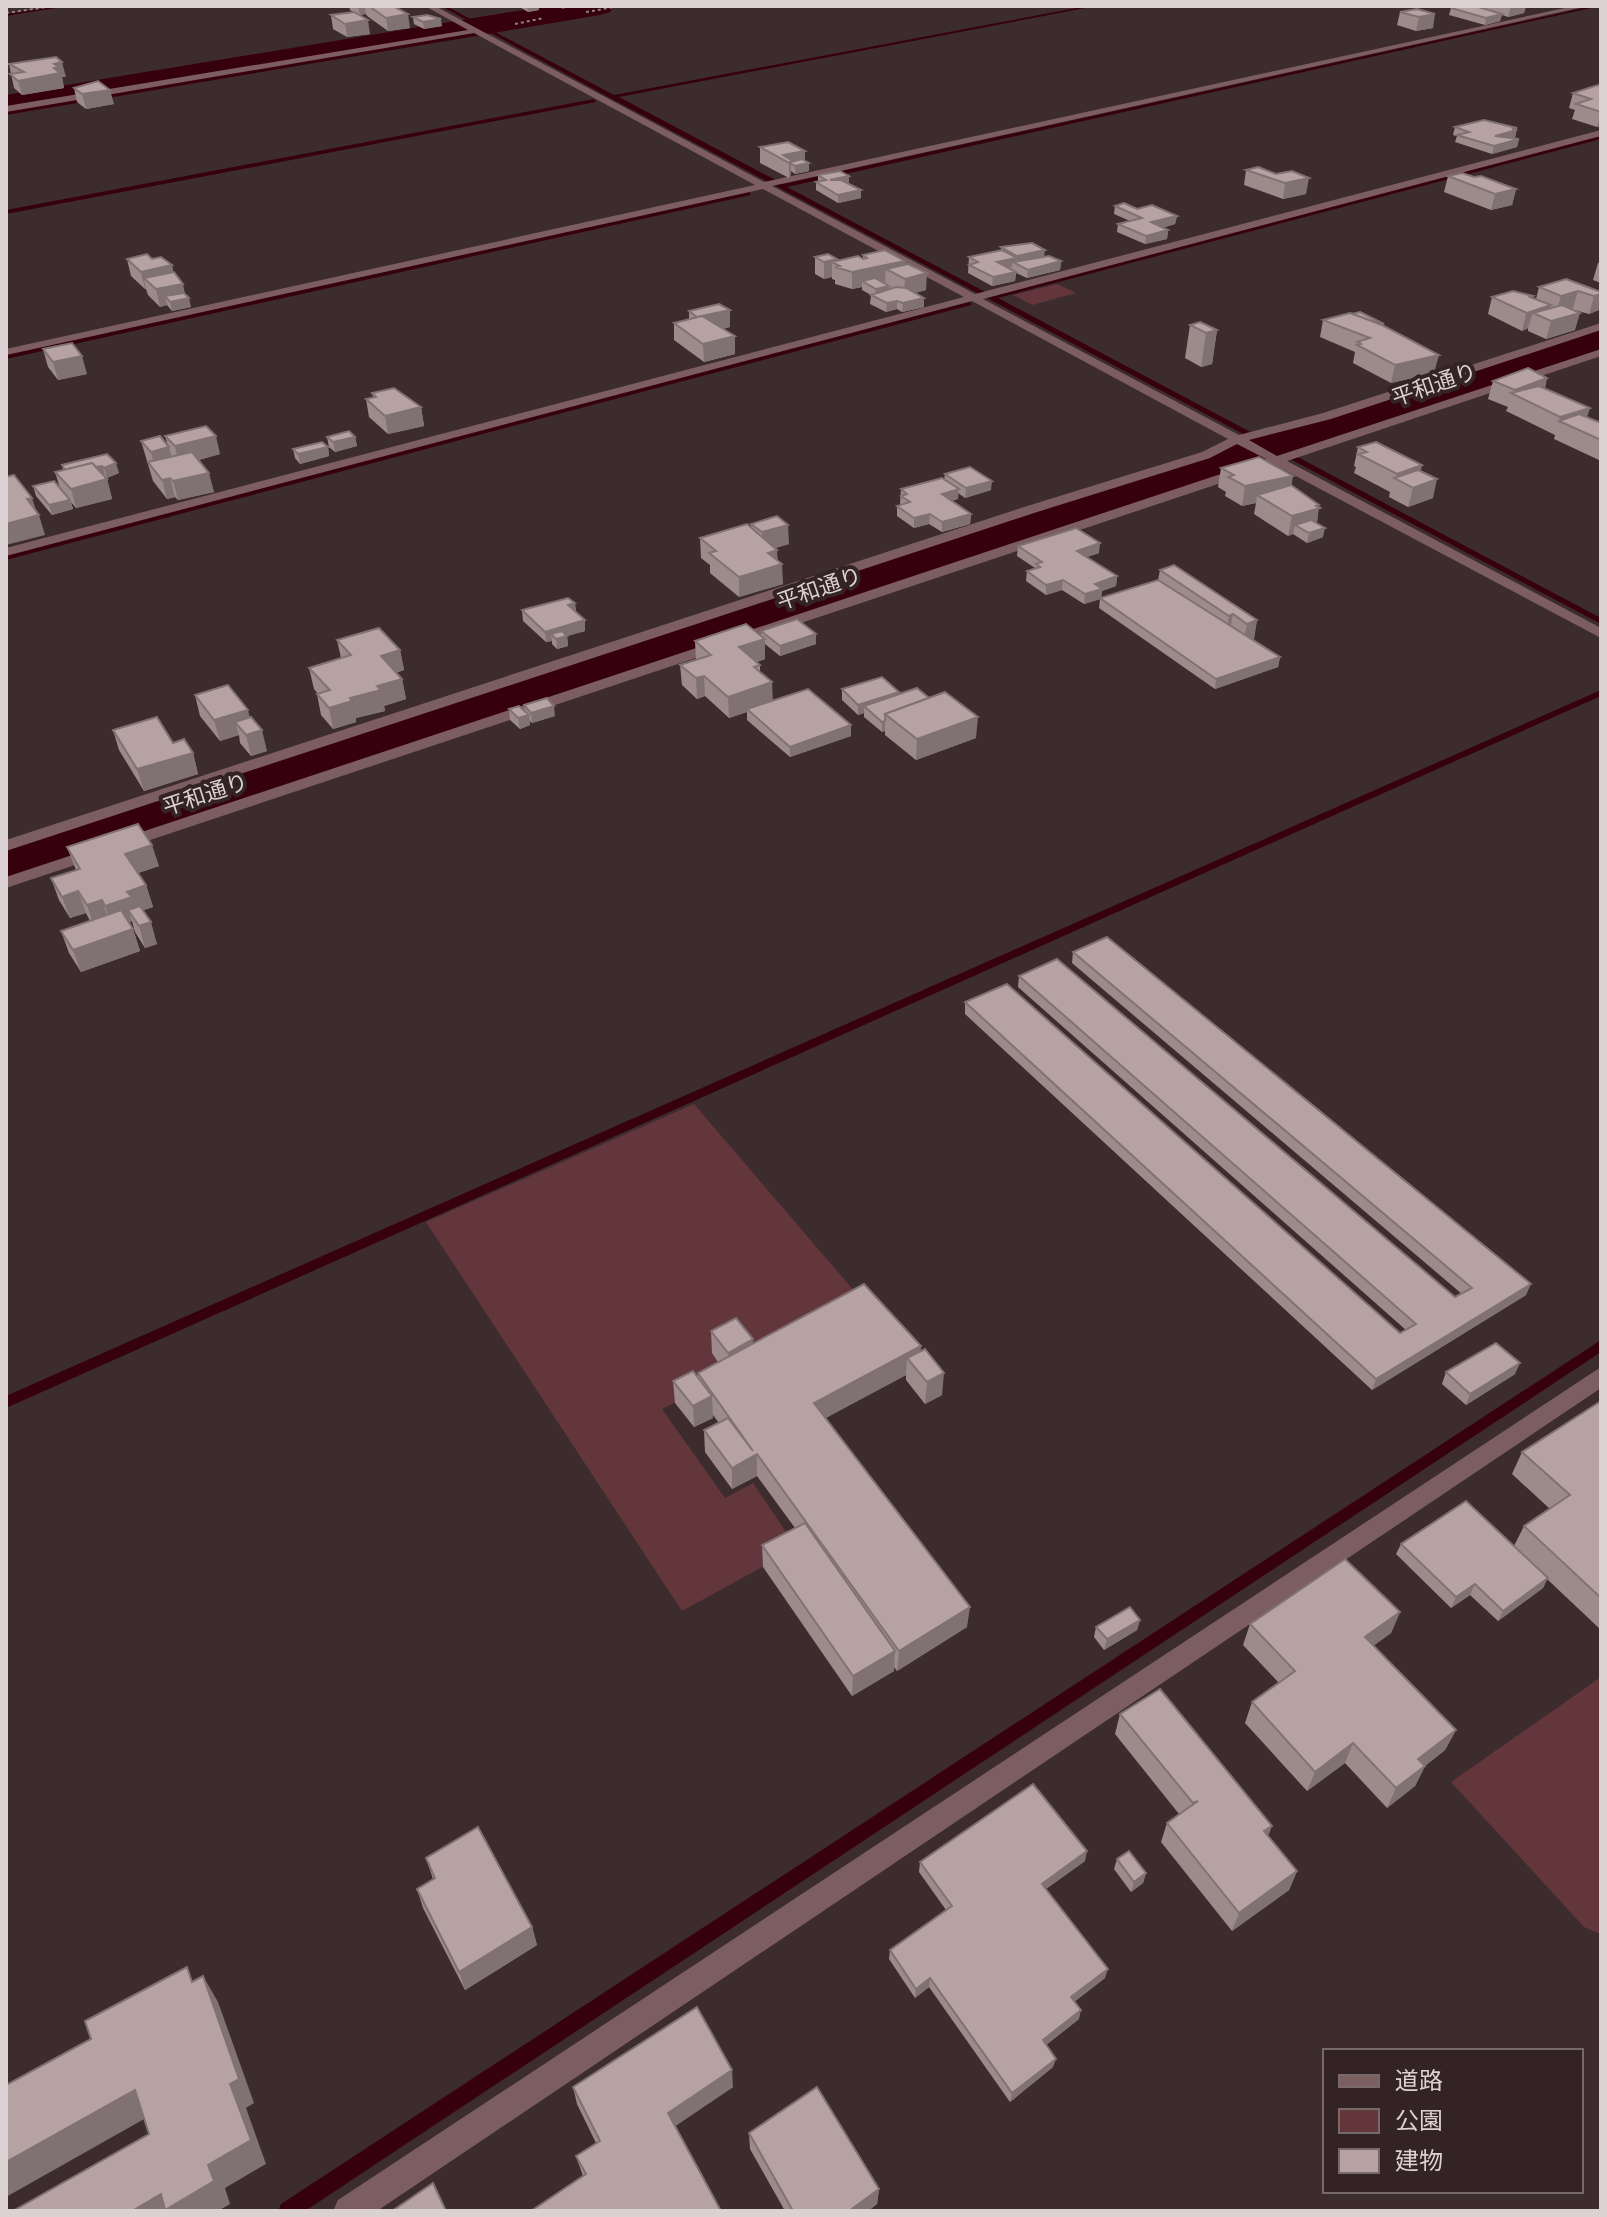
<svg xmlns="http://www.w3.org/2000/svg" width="1607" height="2217" font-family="Bitter,'Noto Sans JP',serif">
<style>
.green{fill:#63363c}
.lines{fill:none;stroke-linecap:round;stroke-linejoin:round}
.stream{fill:#37000d;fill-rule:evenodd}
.river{fill:#37000d;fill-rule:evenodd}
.path{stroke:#8e8081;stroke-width:2;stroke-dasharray:3 3;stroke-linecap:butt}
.minor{fill:#7c5d60;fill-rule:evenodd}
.wall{fill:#9d8b8c}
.shaded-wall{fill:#807172}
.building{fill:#b7a2a3;stroke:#807172;stroke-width:2}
.labels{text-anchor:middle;stroke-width:8;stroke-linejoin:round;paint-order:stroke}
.far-street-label{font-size:22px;fill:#dcd1d2;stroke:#332324}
</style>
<rect width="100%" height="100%" fill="#3d2c2e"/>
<!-- green -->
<g class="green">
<path d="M 1057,284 L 1076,293 L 1032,305 L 1013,295 Z"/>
<path d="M 694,1104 L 867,1306 L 662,1409 L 725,1498 L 753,1483 L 797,1548 L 682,1611 L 426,1222 Z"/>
<path d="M 1601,1677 L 1601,1934 L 1584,1927 L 1451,1782 Z"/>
</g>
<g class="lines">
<!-- stream -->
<g class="stream">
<path d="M 58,6 L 69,6 L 6,16 L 6,14 Z"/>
<path d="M 441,6 L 446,6 L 614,95 L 1087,6 L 1096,6 L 619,97 L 783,184 L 1592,6 L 1600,6 L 787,187 L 993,296 L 1601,135 L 1601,139 L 998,298 L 1601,618 L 1601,624 L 610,98 Z"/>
<path d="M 594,99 L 596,102 L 6,214 L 6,210 Z"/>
<path d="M 749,192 L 751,195 L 6,359 L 6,355 Z"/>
<path d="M 969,302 L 972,304 L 971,305 L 6,560 L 6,555 Z"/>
<path d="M 1601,690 L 1601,696 L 6,1408 L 6,1396 Z"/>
<path d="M 1601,1340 L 1601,1352 L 305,2211 L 278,2211 L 281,2204 Z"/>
</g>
<!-- river -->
<g class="river">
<path d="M 547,6 L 614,6 L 610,12 L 600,15 L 6,115 L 6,95 Z"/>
<path d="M 1601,324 L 1601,351 L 6,882 L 6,841 Z"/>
</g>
<!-- path -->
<g class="path">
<path d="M 586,12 L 620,6"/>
<path d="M 6,13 L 54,6"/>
<path d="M 515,24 L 544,18"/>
</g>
<!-- minor -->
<g class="minor">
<path d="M 425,6 L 435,6 L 764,182 L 1574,6 L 1588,6 L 772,186 L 975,294 L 1601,130 L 1601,136 L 983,299 L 1239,435 L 1323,413 L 1601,323 L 1601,330 L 1331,419 L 1249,440 L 1277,456 L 1601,349 L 1601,356 L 1287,461 L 1601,628 L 1601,638 L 1275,465 L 6,888 L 6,877 L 1266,459 L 1237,444 L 1210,458 L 1034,513 L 6,851 L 6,840 L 1024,507 L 1202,452 L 1228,439 L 972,301 L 6,556 L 6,548 L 964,297 L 763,189 L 6,355 L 6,349 L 755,185 L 474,33 L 6,112 L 6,106 L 468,30 Z"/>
<path d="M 557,6 L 566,6 L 567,7 L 563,9 Z"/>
<path d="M 1601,1367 L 1601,1388 L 377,2211 L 333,2211 L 338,2200 Z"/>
</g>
</g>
<!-- wall -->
<g class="wall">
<path d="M 349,6 L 393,6 L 410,28 L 388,31 L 367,16 L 366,14 L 360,15 L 370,34 L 347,37 L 333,29 L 331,15 L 353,12 L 350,10 Z"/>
<path d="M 518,6 L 539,6 L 539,10 L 528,12 Z"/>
<path d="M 1487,6 L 1526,6 L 1524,13 L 1508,17 L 1502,15 L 1500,21 L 1485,25 L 1449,15 L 1451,8 L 1486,9 Z"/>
<path d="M 1417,9 L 1433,28 L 1416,31 L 1397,25 L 1400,12 Z"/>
<path d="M 413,17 L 442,26 L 424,29 L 414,24 Z"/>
<path d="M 9,64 L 66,77 L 62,77 L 64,88 L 22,95 L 14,88 Z"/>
<path d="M 1601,84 L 1601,126 L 1597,127 L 1572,119 L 1575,110 L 1569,108 L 1573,93 Z"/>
<path d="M 74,88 L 114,104 L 86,109 L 77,102 Z"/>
<path d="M 1455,127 L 1516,130 L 1515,138 L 1513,138 L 1519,139 L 1517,147 L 1492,154 L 1455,142 L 1457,136 L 1453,135 Z"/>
<path d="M 760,147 L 805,161 L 809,171 L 795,174 L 791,171 L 789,178 L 760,163 Z"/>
<path d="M 1258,167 L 1306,194 L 1283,199 L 1244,185 L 1246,170 Z"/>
<path d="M 818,175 L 849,183 L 861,198 L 838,203 L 816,190 L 816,182 L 818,182 Z"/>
<path d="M 1448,176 L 1474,177 L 1516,189 L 1512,205 L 1491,210 L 1444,192 Z"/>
<path d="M 1115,206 L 1177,216 L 1175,224 L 1162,228 L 1168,230 L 1167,239 L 1145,244 L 1117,232 L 1118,224 L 1130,221 L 1114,214 Z"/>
<path d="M 1001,247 L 1061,261 L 1060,270 L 1027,278 L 1016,273 L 1015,281 L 992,286 L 968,273 L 969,257 L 1001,250 Z"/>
<path d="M 863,255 L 905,261 L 905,264 L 926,290 L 915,293 L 924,298 L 924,307 L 902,312 L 897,309 L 886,312 L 870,304 L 871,295 L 862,290 L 862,287 L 852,289 L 835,284 L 835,280 L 832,279 L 832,277 L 824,279 L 815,274 L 815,257 L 837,261 L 863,259 Z"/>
<path d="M 127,259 L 152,259 L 172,265 L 173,272 L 191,307 L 172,311 L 167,305 L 160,307 L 148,295 L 146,289 L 145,289 L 131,276 Z"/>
<path d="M 1601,262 L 1601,283 L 1593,280 L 1598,263 Z"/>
<path d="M 1539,287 L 1601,292 L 1599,310 L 1589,314 L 1571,309 L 1575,330 L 1546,339 L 1528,331 L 1528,328 L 1522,331 L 1488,314 L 1492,297 L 1532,298 L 1536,299 Z"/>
<path d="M 689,311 L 730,327 L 723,329 L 735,354 L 704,362 L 674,340 L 674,323 L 689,319 Z"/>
<path d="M 1323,320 L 1383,326 L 1434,373 L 1391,383 L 1353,363 L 1355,352 L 1320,337 Z"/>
<path d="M 1190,325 L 1217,330 L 1212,364 L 1201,367 L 1185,358 Z"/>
<path d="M 43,349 L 87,374 L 58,380 L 48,367 Z"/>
<path d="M 1547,378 L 1545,388 L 1587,417 L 1601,423 L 1601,459 L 1599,460 L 1554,439 L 1555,435 L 1506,411 L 1508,407 L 1488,399 L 1493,381 Z"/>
<path d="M 372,393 L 421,407 L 424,426 L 388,434 L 369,417 L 366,399 L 373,397 Z"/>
<path d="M 165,436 L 220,454 L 199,460 L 214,492 L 178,500 L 175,497 L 167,499 L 153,481 L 141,441 L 168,446 Z"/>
<path d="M 327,437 L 355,437 L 357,446 L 335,452 L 329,447 Z"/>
<path d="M 328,447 L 329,456 L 300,464 L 295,458 L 293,449 Z"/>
<path d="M 1358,447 L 1421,471 L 1433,498 L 1408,507 L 1389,497 L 1390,492 L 1354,473 L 1356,467 L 1354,466 Z"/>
<path d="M 107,454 L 119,473 L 107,478 L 104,476 L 107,479 L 112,499 L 76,508 L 71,502 L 73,509 L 52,515 L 36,496 L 33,486 L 60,488 L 55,472 L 63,470 L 62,465 Z"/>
<path d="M 1221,468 L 1291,486 L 1319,505 L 1317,523 L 1323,537 L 1307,543 L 1293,534 L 1288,536 L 1254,514 L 1256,503 L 1242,506 L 1225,496 L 1226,492 L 1218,487 Z"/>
<path d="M 945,474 L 991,490 L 965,498 L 958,493 L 958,499 L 951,501 L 971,514 L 970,524 L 942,532 L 929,524 L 914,528 L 897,516 L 897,506 L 900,505 L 901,489 L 944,480 Z"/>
<path d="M 751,524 L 789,544 L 775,548 L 783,584 L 739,597 L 710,573 L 710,565 L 701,558 L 700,538 L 751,527 Z"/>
<path d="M 1018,546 L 1099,553 L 1087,557 L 1117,576 L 1116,586 L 1102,591 L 1101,598 L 1158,580 L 1160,570 L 1257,620 L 1253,640 L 1280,657 L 1278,667 L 1215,689 L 1099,608 L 1100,599 L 1084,604 L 1062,590 L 1046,595 L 1026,581 L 1027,571 L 1035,568 L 1017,556 Z"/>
<path d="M 575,603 L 576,613 L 585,631 L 567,636 L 568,646 L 557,649 L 552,644 L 552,641 L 546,642 L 523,621 L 522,610 Z"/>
<path d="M 761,631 L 816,644 L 780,656 L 765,644 L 765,659 L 757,662 L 760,665 L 760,672 L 773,701 L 851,725 L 851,736 L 790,757 L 747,720 L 747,712 L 729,718 L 705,696 L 697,699 L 682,685 L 680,665 L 696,660 L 695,641 L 761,636 Z"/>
<path d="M 337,640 L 400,650 L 404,670 L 396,673 L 402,679 L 406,699 L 384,706 L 385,711 L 356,718 L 356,722 L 333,729 L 321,715 L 317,694 L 318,694 L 314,689 L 309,668 L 341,658 Z"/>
<path d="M 842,689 L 899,694 L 976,738 L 916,760 L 885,735 L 885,731 L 882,732 L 864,717 L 864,713 L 858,715 L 842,700 Z"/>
<path d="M 195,695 L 249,718 L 267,751 L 251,756 L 240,743 L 239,735 L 220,741 L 200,716 Z"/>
<path d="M 524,705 L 555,716 L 532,723 L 529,720 L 530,725 L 520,729 L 510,720 L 509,709 L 525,711 Z"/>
<path d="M 113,730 L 173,743 L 193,753 L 198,774 L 144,791 L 119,750 Z"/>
<path d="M 67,847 L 159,866 L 138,873 L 146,885 L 153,907 L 143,910 L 157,944 L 145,948 L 135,932 L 132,921 L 129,923 L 133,929 L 140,951 L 81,972 L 69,953 L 61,931 L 90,921 L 86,913 L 70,918 L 59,900 L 51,878 L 76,870 Z"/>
<path d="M 1073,952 L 1526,1295 L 1372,1390 L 965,1014 L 965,1002 L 1400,1333 L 1406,1330 L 1018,987 L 1019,976 L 1455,1297 L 1462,1294 L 1072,963 Z"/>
<path d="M 711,1331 L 753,1339 L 753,1343 L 921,1346 L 920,1352 L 942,1395 L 925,1404 L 906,1380 L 906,1375 L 825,1418 L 967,1627 L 897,1671 L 894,1667 L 894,1671 L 852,1696 L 763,1567 L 762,1545 L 795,1528 L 757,1476 L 732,1489 L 705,1452 L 704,1430 L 719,1423 L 713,1415 L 713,1418 L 694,1427 L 675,1403 L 673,1381 L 698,1377 L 698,1373 L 718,1362 L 712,1353 Z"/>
<path d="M 1446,1372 L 1515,1374 L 1466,1405 L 1442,1384 Z"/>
<path d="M 1601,1401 L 1601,1630 L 1547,1579 L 1543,1588 L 1498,1621 L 1470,1595 L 1451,1608 L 1396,1554 L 1401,1544 L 1514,1546 L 1524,1526 L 1550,1509 L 1512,1474 L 1522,1452 Z"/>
<path d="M 1400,1612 L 1391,1633 L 1373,1646 L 1456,1730 L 1445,1750 L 1425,1766 L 1415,1786 L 1387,1808 L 1345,1763 L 1307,1791 L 1245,1723 L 1252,1702 L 1279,1683 L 1243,1645 L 1250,1624 Z"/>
<path d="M 1140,1620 L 1137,1630 L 1104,1650 L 1094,1637 L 1096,1627 Z"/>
<path d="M 1120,1714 L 1268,1836 L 1297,1871 L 1289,1890 L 1232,1931 L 1161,1842 L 1167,1823 L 1179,1814 L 1115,1734 Z"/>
<path d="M 426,1858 L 532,1927 L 537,1945 L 465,1990 L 423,1908 L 417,1889 L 433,1879 Z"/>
<path d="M 1117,1859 L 1146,1873 L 1143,1883 L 1131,1892 L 1114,1869 Z"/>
<path d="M 1085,1861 L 1046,1889 L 1105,1978 L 1075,2001 L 1079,2019 L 1046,2045 L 1053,2067 L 1010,2102 L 929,1987 L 915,1998 L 889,1959 L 890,1950 L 946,1910 L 919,1872 L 920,1862 Z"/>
<path d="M 573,2087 L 733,2087 L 675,2126 L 583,2176 L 576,2156 L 596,2143 L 577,2104 Z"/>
<path d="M 749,2133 L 879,2189 L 877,2204 L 868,2211 L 785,2211 L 750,2149 Z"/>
</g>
<!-- shaded-wall -->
<g class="shaded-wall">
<path d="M 358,6 L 365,6 L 366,14 L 360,15 Z"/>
<path d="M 527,6 L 539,6 L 539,10 L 528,12 Z"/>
<path d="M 1511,6 L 1526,6 L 1524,13 L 1508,17 Z"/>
<path d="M 408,14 L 410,28 L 388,31 L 386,18 Z"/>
<path d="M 1435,14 L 1433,28 L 1416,31 L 1419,17 Z"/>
<path d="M 1502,14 L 1500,21 L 1485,25 L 1486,18 Z"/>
<path d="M 441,19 L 442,26 L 424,29 L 423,22 Z"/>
<path d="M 368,20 L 370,34 L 347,37 L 345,24 Z"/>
<path d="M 62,62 L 66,77 L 62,77 L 64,88 L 22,95 L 18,81 L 54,64 Z"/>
<path d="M 110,90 L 114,104 L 86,109 L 82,94 Z"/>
<path d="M 1601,112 L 1601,126 L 1597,127 Z"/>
<path d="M 1517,128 L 1515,138 L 1493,143 L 1495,136 Z"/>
<path d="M 1519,139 L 1517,147 L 1492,154 L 1494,146 Z"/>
<path d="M 805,151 L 805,164 L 809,163 L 809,171 L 795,174 L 795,166 L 791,164 L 791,175 L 789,178 L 789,163 L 783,155 Z"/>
<path d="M 849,176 L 849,184 L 830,180 Z"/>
<path d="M 1309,178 L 1306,194 L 1283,199 L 1285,183 Z"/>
<path d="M 1516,189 L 1512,205 L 1491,210 L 1495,194 Z"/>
<path d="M 861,190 L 861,198 L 838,203 L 838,195 Z"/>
<path d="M 1177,216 L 1175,224 L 1150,231 L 1151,222 Z"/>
<path d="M 1168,230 L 1167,239 L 1145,244 L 1146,236 Z"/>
<path d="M 1045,250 L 1044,258 L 1017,264 L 1017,256 Z"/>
<path d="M 1017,258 L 1016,264 L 1013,262 L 1012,267 L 996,271 L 997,262 Z"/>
<path d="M 837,259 L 837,264 L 832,262 L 832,277 L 824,279 L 824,262 Z"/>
<path d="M 905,261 L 905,278 L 886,269 L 885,282 L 869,285 L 862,281 L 862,287 L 852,289 L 852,272 Z"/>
<path d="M 1061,261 L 1060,270 L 1027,278 L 1028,270 Z"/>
<path d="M 172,265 L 175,282 L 144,278 L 146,289 L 145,289 L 141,272 Z"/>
<path d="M 1016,272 L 1015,281 L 992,286 L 993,277 Z"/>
<path d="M 927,273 L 926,290 L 904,296 L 905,279 Z"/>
<path d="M 183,284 L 186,299 L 189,298 L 191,307 L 172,311 L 170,302 L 165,296 L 167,305 L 160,307 L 156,289 Z"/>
<path d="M 889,286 L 889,295 L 875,298 L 876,289 Z"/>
<path d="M 1578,291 L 1573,308 L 1556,313 L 1561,296 Z"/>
<path d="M 1601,294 L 1601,304 L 1599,310 L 1589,314 L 1594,296 Z"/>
<path d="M 1533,296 L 1528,313 L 1551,305 L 1547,319 L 1533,313 L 1528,328 L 1522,331 L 1530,297 Z"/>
<path d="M 924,298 L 924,307 L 902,312 L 903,303 Z"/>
<path d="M 897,301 L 897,309 L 886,312 L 887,303 Z"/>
<path d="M 730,310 L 730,327 L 698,334 L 697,317 Z"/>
<path d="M 1580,313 L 1575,330 L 1546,339 L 1551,321 Z"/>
<path d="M 1217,330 L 1212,364 L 1201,367 L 1206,333 Z"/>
<path d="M 735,336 L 735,354 L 704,362 L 703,344 Z"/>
<path d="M 1439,355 L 1434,373 L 1391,383 L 1395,365 Z"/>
<path d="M 82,356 L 87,374 L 58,380 L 53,362 Z"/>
<path d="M 1547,378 L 1542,396 L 1514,394 L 1515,390 Z"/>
<path d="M 421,407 L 424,426 L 388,434 L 385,416 Z"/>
<path d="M 1590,408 L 1584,427 L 1559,421 L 1555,435 L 1560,417 Z"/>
<path d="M 216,436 L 220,454 L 179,465 L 175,446 Z"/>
<path d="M 355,437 L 357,446 L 335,452 L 333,442 Z"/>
<path d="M 169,447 L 174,466 L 155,470 L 151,452 Z"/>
<path d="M 328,447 L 329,456 L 300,464 L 298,454 Z"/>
<path d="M 116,463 L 119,473 L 107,478 L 104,468 Z"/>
<path d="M 1422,465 L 1418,484 L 1396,479 L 1397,474 Z"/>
<path d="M 102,466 L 105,475 L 72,484 L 69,474 Z"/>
<path d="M 209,473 L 214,492 L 178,500 L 173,481 Z"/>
<path d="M 1293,476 L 1290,495 L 1257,495 L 1256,503 L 1242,506 L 1245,486 Z"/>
<path d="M 170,478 L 175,497 L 167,499 L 162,480 Z"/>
<path d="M 107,479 L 112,499 L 76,508 L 71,489 Z"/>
<path d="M 1437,479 L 1433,498 L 1408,507 L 1413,488 Z"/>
<path d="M 992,481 L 991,490 L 965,498 L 966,488 Z"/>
<path d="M 959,489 L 958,499 L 941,504 L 942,494 Z"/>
<path d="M 32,498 L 38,516 L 39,515 L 45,535 L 6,545 L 6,524 L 27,499 Z"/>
<path d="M 70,500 L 73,509 L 52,515 L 49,505 Z"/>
<path d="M 1319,505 L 1316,528 L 1295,525 L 1293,534 L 1288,536 L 1292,516 Z"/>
<path d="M 930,514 L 929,524 L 914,528 L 914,518 Z"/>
<path d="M 971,514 L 970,524 L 942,532 L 942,522 Z"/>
<path d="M 788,525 L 789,544 L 763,552 L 762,532 Z"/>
<path d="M 1325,528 L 1323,537 L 1307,543 L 1309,533 Z"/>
<path d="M 1100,543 L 1099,553 L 1075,561 L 1077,551 Z"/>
<path d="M 777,550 L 778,565 L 782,564 L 783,584 L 739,597 L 739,577 L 768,553 Z"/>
<path d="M 1117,576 L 1116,586 L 1102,591 L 1101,599 L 1084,604 L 1085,594 L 1095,584 Z"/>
<path d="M 1063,580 L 1062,590 L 1046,595 L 1046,585 Z"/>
<path d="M 575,603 L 576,613 L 568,605 Z"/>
<path d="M 1233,614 L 1229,635 L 1225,636 L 1229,616 Z"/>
<path d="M 585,620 L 585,631 L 567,636 L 568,646 L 557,649 L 556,639 L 551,634 L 552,641 L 546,642 L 545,632 Z"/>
<path d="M 1257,620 L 1254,640 L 1243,644 L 1247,624 Z"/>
<path d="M 816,634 L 816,644 L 780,656 L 780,646 Z"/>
<path d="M 765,639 L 765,659 L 739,668 L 739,647 Z"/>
<path d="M 400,650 L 404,670 L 384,676 L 381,656 Z"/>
<path d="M 1280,657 L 1278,667 L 1215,689 L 1216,679 Z"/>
<path d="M 704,676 L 705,696 L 697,699 L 696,678 Z"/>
<path d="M 402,679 L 406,699 L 384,706 L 385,711 L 356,718 L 356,722 L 333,729 L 329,708 L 377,686 Z"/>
<path d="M 772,682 L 773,703 L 747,709 L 747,712 L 729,718 L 728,697 Z"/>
<path d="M 899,692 L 899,703 L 864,706 L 864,713 L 858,715 L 858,705 Z"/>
<path d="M 554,706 L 555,716 L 532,723 L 531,713 Z"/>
<path d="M 248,710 L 253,731 L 235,722 L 239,735 L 220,741 L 214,720 Z"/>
<path d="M 529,715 L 530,725 L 520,729 L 518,718 Z"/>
<path d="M 978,717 L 976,738 L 916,760 L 917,739 Z"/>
<path d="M 885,721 L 885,731 L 882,732 L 882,722 Z"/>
<path d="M 851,725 L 851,736 L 790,757 L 790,747 Z"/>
<path d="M 262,730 L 267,751 L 251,756 L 246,735 Z"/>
<path d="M 193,753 L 198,774 L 144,791 L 137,769 Z"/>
<path d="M 152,845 L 159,866 L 132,875 L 125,854 Z"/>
<path d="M 146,885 L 153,907 L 136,913 L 128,910 L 132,921 L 112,928 L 105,906 L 127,892 Z"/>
<path d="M 78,891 L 86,913 L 70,918 L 62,897 Z"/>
<path d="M 102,900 L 109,922 L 94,927 L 87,905 Z"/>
<path d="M 151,922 L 157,944 L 145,948 L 139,926 Z"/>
<path d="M 133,929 L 140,951 L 81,972 L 73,950 Z"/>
<path d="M 1531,1284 L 1526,1295 L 1372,1390 L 1376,1379 Z"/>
<path d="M 753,1339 L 754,1361 L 729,1375 L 728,1353 Z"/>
<path d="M 921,1346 L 919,1368 L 907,1358 L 906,1375 L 813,1425 L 814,1403 Z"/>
<path d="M 1520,1363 L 1515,1374 L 1466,1405 L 1470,1394 Z"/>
<path d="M 944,1373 L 942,1395 L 925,1404 L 927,1382 Z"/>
<path d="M 712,1396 L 713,1418 L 694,1427 L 693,1406 Z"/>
<path d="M 757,1454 L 757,1476 L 732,1489 L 732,1468 Z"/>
<path d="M 1548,1578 L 1543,1588 L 1498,1621 L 1503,1611 Z"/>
<path d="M 1475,1584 L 1470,1595 L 1451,1608 L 1456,1597 Z"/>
<path d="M 970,1607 L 967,1627 L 897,1671 L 899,1651 Z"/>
<path d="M 1400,1612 L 1391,1633 L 1356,1658 L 1365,1637 Z"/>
<path d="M 1140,1620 L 1137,1630 L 1104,1650 L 1107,1639 Z"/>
<path d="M 895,1651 L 894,1671 L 852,1696 L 853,1676 Z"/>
<path d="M 1456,1730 L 1445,1750 L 1408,1779 L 1418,1759 Z"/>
<path d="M 1353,1743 L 1345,1763 L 1307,1791 L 1315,1772 Z"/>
<path d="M 1425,1766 L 1415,1786 L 1387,1808 L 1396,1788 Z"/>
<path d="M 1272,1826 L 1265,1845 L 1264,1831 Z"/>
<path d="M 1087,1851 L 1085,1861 L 1040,1893 L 1042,1884 Z"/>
<path d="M 1297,1871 L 1289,1890 L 1232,1931 L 1239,1913 Z"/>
<path d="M 1146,1873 L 1143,1883 L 1131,1892 L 1134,1882 Z"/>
<path d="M 532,1927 L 537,1945 L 465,1990 L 459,1972 Z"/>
<path d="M 1108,1969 L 1105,1978 L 1069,2006 L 1071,1997 Z"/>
<path d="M 203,1976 L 218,2002 L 254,2103 L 246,2108 L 266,2164 L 225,2188 L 230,2204 L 218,2211 L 132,2211 L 208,2165 L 230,2084 Z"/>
<path d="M 930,1978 L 929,1987 L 915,1998 L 916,1989 Z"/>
<path d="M 1081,2010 L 1079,2019 L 1041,2049 L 1043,2040 Z"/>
<path d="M 1056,2059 L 1053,2067 L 1010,2102 L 1012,2093 Z"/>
<path d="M 732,2070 L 733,2087 L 671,2129 L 668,2113 Z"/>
<path d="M 135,2090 L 153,2114 L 6,2197 L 6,2162 Z"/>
<path d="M 879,2189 L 877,2204 L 868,2211 L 849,2211 Z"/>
</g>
<!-- building -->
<g class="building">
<path d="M 369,6 L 393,6 L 408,14 L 386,18 Z"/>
<path d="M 1460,6 L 1475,6 L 1502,14 L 1486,18 L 1451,8 Z"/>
<path d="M 1417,9 L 1435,14 L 1419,17 L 1400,12 Z"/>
<path d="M 354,12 L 368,20 L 345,24 L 331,15 Z"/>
<path d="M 427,15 L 441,19 L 423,22 L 413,17 Z"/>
<path d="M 56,57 L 62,62 L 54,64 L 59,67 L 54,68 L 60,73 L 18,81 L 10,74 L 24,72 L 9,64 Z"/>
<path d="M 98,81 L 110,90 L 82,94 L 74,88 Z"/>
<path d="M 1601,84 L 1601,112 L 1576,104 L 1591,99 L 1573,93 Z"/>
<path d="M 1484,120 L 1517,128 L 1512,129 L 1517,130 L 1495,136 L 1519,139 L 1494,146 L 1457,135 L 1469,132 L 1455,127 Z"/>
<path d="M 788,142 L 805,151 L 783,155 L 791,160 L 789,163 L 760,147 Z"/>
<path d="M 802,159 L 809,163 L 795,166 L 791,164 L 791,162 Z"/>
<path d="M 1258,167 L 1276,174 L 1292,171 L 1309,178 L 1285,183 L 1246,170 Z"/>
<path d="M 840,171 L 849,176 L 830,180 L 841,180 L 861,190 L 838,195 L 816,182 L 826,180 L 818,175 Z"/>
<path d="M 1462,173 L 1474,177 L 1481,176 L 1516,189 L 1495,194 L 1448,176 Z"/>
<path d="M 1124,203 L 1137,209 L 1152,205 L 1177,216 L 1151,222 L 1168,230 L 1146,236 L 1118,224 L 1142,218 L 1115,206 Z"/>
<path d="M 1032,243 L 1045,250 L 1017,256 L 1001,247 Z"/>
<path d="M 885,250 L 905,261 L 852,272 L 835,267 L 840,266 L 832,262 L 858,256 L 863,259 L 867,258 L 863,255 Z"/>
<path d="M 1002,250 L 1017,258 L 997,262 L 1016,272 L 993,277 L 969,265 L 978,262 L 969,257 Z"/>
<path d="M 147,254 L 152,259 L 161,257 L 172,265 L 141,272 L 127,259 Z"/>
<path d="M 828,254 L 837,259 L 824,262 L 815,257 Z"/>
<path d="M 1049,256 L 1061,261 L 1028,270 L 1013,262 Z"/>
<path d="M 908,264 L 927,273 L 905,279 L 886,269 Z"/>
<path d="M 174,272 L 183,284 L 156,289 L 144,278 Z"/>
<path d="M 875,278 L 889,286 L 876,289 L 862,281 Z"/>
<path d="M 1566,279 L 1601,292 L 1601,294 L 1594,296 L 1578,291 L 1561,296 L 1539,287 Z"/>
<path d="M 896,287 L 906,288 L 924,298 L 903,303 L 897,301 L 887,303 L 871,295 Z"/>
<path d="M 1513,291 L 1533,296 L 1530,297 L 1551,305 L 1527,313 L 1492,297 Z"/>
<path d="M 184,293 L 189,298 L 170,302 L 165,296 Z"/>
<path d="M 719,304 L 730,310 L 697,317 L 689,311 Z"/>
<path d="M 1562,305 L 1580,313 L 1551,321 L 1533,313 Z"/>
<path d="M 1360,312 L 1384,324 L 1381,324 L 1352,314 Z"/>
<path d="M 1350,313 L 1382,325 L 1439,355 L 1395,365 L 1357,345 L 1361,344 L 1357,342 L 1370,338 L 1323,320 Z"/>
<path d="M 702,316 L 735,336 L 703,344 L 674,323 Z"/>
<path d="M 1200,322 L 1217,330 L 1206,333 L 1190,325 Z"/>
<path d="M 72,343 L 82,356 L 53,362 L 43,349 Z"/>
<path d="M 1528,368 L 1547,378 L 1515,390 L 1493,381 Z"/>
<path d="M 1539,386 L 1590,408 L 1560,417 L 1511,393 Z"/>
<path d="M 394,388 L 421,407 L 385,416 L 366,399 L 376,397 L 372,393 Z"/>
<path d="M 1579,414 L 1601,423 L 1601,440 L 1559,421 Z"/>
<path d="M 206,426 L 216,436 L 175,446 L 165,436 Z"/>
<path d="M 349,431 L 355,437 L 333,442 L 327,437 Z"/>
<path d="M 160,436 L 169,447 L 151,452 L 141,441 Z"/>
<path d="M 322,442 L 328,447 L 298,454 L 293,449 Z"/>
<path d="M 1376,442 L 1422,465 L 1397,474 L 1358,454 L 1367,452 L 1358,447 Z"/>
<path d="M 192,452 L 209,473 L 173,481 L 170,478 L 162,480 L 148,462 Z"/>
<path d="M 107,454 L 116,463 L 104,468 L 102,466 L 96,467 L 92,463 L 65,470 L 62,465 Z"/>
<path d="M 1259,457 L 1293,476 L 1245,486 L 1228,477 L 1234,475 L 1221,468 Z"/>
<path d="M 92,463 L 107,479 L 71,489 L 55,472 Z"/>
<path d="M 970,467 L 992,481 L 966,488 L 945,474 Z"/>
<path d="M 1418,470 L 1437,479 L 1413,488 L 1394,478 Z"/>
<path d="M 14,475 L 32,498 L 27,499 L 39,515 L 6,524 L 6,477 Z"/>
<path d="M 942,478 L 959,489 L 942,494 L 971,514 L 942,522 L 930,514 L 914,518 L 897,506 L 910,502 L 901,496 L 907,494 L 901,489 Z"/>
<path d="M 54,481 L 70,500 L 49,505 L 33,486 Z"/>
<path d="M 1291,485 L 1319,505 L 1316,506 L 1320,508 L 1292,516 L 1257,495 Z"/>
<path d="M 777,516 L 788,525 L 762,532 L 751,524 Z"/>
<path d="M 1311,520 L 1325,528 L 1309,533 L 1295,525 Z"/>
<path d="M 747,524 L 777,550 L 768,553 L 782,564 L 739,577 L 709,553 L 716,551 L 700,538 Z"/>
<path d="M 1076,528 L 1100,543 L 1077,551 L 1117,576 L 1095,584 L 1102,589 L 1085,594 L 1063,580 L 1046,585 L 1027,571 L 1040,567 L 1036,564 L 1042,562 L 1018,546 Z"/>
<path d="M 1174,565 L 1257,620 L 1247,624 L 1233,614 L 1229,616 L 1160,570 Z"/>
<path d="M 1158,580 L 1280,657 L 1216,679 L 1100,598 Z"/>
<path d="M 568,598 L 575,603 L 568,605 L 585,620 L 545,632 L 522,610 Z"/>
<path d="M 797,619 L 816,634 L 780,646 L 761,631 Z"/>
<path d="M 746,624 L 765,639 L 739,647 L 760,665 L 754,667 L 772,682 L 728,697 L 704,676 L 696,678 L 680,665 L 711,655 L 695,641 Z"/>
<path d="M 379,628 L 400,650 L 381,656 L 402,679 L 377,686 L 381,690 L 350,698 L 352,701 L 329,708 L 317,694 L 330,690 L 309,668 L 351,655 L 337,640 Z"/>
<path d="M 562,631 L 567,636 L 556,639 L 551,634 Z"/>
<path d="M 882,677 L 899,692 L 858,705 L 842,689 Z"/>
<path d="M 228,685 L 248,710 L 214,720 L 195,695 Z"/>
<path d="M 917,688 L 929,698 L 885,714 L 885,721 L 882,722 L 864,706 Z"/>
<path d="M 808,689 L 851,725 L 790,747 L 747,709 Z"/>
<path d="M 945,692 L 978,717 L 917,739 L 885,714 Z"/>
<path d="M 547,698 L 554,706 L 531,713 L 524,705 Z"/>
<path d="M 519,706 L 529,715 L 518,718 L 509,709 Z"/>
<path d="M 157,717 L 173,743 L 184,739 L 193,753 L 137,769 L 113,730 Z"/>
<path d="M 251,717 L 262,730 L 246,735 L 235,722 Z"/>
<path d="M 138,824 L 152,845 L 125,854 L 146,885 L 127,892 L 132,897 L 105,906 L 102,900 L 87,905 L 78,891 L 62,897 L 51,878 L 80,869 L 67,847 Z"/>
<path d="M 140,906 L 151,922 L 139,926 L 128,910 Z"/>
<path d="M 121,910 L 133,929 L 73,950 L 61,931 Z"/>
<path d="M 1107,937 L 1531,1284 L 1376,1379 L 965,1002 L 1007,984 L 1400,1333 L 1416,1324 L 1019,976 L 1057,959 L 1455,1297 L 1472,1288 L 1073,952 Z"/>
<path d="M 864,1284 L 921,1346 L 814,1403 L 970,1607 L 899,1651 L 757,1454 L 732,1468 L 704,1430 L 728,1418 L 753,1451 L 698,1373 Z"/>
<path d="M 736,1318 L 753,1339 L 728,1353 L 711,1331 Z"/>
<path d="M 1496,1343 L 1520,1363 L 1470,1394 L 1446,1372 Z"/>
<path d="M 925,1349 L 944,1373 L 927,1382 L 907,1358 Z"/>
<path d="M 693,1371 L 712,1396 L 693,1406 L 673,1381 Z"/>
<path d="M 1601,1401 L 1601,1598 L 1524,1526 L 1570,1495 L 1522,1452 Z"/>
<path d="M 1466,1501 L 1548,1578 L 1503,1611 L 1475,1584 L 1456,1597 L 1401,1544 Z"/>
<path d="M 805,1523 L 895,1651 L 853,1676 L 762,1545 Z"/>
<path d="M 1345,1559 L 1400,1612 L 1365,1637 L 1456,1730 L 1418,1759 L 1425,1766 L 1396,1788 L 1353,1743 L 1315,1772 L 1252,1702 L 1295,1671 L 1250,1624 Z"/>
<path d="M 1130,1607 L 1140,1620 L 1107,1639 L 1096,1627 Z"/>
<path d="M 1160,1689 L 1272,1826 L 1264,1831 L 1297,1871 L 1239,1913 L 1167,1823 L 1198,1801 L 1193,1803 L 1120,1714 Z"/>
<path d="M 1033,1784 L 1087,1851 L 1042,1884 L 1108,1969 L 1071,1997 L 1081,2010 L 1043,2040 L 1056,2059 L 1012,2093 L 930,1978 L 916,1989 L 890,1950 L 952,1906 L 920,1862 Z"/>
<path d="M 478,1827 L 532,1927 L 459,1972 L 417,1889 L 435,1878 L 426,1858 Z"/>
<path d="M 1129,1851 L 1146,1873 L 1134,1882 L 1117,1859 Z"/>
<path d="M 187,1967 L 192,1982 L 203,1976 L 239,2079 L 230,2084 L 251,2140 L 208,2165 L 214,2181 L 165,2210 L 161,2194 L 132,2211 L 13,2211 L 149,2134 L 135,2090 L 6,2162 L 6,2085 L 91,2039 L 85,2021 Z"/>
<path d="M 697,2007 L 732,2070 L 668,2113 L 721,2211 L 531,2211 L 586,2174 L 576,2156 L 600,2141 L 573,2087 Z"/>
<path d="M 817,2087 L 879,2189 L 849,2211 L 793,2211 L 749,2133 Z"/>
<path d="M 433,2183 L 446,2211 L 392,2211 Z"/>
</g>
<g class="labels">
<!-- far-street labels -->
<g class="far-street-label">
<text transform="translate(1434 384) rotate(-19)" y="8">平和通り</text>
<text transform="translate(819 588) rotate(-19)" y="8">平和通り</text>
<text transform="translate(205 794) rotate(-18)" y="8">平和通り</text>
</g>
</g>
<!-- border -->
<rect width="1607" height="2217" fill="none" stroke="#dcd1d2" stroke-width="16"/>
<!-- legend -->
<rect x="1323" y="2049" width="260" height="144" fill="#332324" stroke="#77696a" stroke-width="2"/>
<rect x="1339" y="2075" width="40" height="12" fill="#7c5d60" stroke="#77696a" stroke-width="2"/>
<text x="1395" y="2089" font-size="24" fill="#dcd1d2">道路</text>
<rect x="1339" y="2109" width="40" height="24" fill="#63363c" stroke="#77696a" stroke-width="2"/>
<text x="1395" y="2129" font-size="24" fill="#dcd1d2">公園</text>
<rect x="1339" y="2149" width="40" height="24" fill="#b7a2a3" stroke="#77696a" stroke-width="2"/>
<text x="1395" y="2169" font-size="24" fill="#dcd1d2">建物</text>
</svg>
